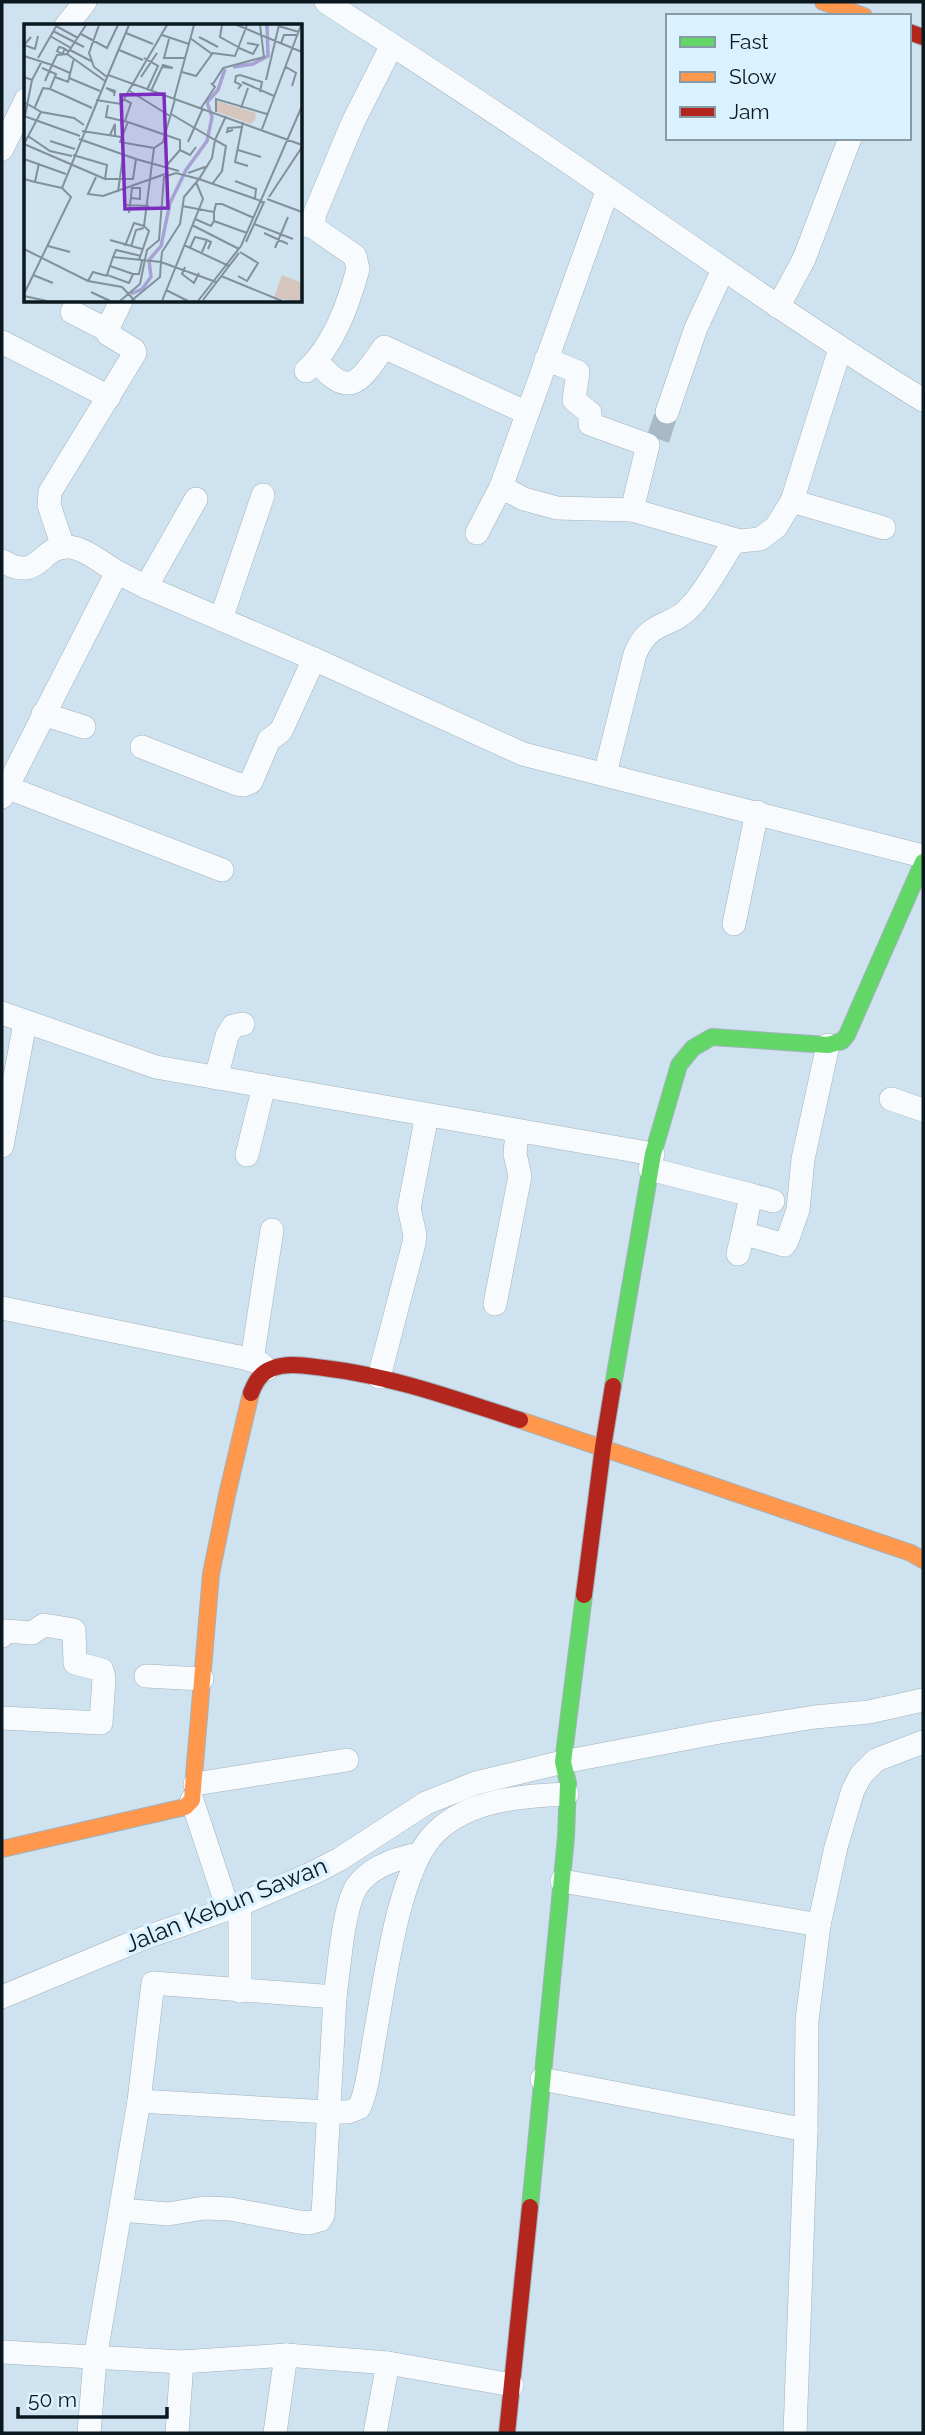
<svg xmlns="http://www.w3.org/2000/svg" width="925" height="2435" font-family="Raleway,sans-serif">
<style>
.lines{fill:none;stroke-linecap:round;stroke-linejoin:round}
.street-tunnel{stroke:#a7bac6;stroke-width:23;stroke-dasharray:23 11;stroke-linecap:butt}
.street-casing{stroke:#a3b2bc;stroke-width:24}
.fast-casing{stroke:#a3b2bc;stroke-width:18}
.slow-casing{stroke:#a3b2bc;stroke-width:18}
.jam-casing{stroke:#a3b2bc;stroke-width:18}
.street{stroke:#f8fbfd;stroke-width:23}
.fast{stroke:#63d668;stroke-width:16}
.slow{stroke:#ff974d;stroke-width:16}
.jam{stroke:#b3261e;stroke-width:16}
.labels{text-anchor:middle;stroke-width:7;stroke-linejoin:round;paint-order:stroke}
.street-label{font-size:24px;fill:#0a1820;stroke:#daf1ff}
.inset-river{fill:none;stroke:#a7a2d3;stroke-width:3.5}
.inset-road{fill:none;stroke:#80919c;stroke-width:2}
.view{fill:#7b2cbf;fill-opacity:0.15;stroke:#7b2cbf;stroke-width:3.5}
.inset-edge{fill:none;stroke:#0a1820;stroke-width:3.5}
</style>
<rect width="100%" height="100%" fill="#cee2ef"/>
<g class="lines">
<!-- street-tunnel -->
<path class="street-tunnel" d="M 658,439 L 667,412"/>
<defs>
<g id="street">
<path d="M 326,2 C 421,64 516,125 609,190 C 713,262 816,334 923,400"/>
<path d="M 66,26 L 85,2"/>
<path d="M 2,149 L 26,100"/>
<path d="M 301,224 L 313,227 L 315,213 L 353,122 L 392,45"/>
<path d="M 778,307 L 804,259 L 850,138"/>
<path d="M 107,330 L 121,301"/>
<path d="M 2,342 L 109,397"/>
<path d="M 546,359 L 578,372 L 574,400 L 590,413 L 590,424 L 648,445 L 632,510"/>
<path d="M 317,361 C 350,402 362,379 384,347 L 527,413"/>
<path d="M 306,371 C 334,345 348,305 358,269 L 355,256 L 313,227"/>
<path d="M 667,412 L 696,328 L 723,270"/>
<path d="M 501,487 L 524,499 L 557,508 L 632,510 L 740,541 L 760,539 L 776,527 L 792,501 L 840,349"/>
<path d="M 792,501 L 884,528"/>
<path d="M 477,533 L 501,487 L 608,189"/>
<path d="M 63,547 L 49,505 L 50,492 L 135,353 L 134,350 L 108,334 L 107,330 L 72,312"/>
<path d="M 2,561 C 40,583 39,547 67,547 C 84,547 103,564 117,572"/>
<path d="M 146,587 L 196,499"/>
<path d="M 221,619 L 263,495"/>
<path d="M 43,714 L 84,727"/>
<path d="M 142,747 L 237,784 L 244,785 L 251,782 L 269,740 L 281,731 L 314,659"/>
<path d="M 605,774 L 635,654 C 651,617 671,630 692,605 C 709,586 721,561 735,540"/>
<path d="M 6,787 L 222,870"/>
<path d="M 2,797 L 117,572 L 146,587 L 314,659 L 523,754 L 923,856"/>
<path d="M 734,924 L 757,812"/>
<path d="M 2,1013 L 156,1067 L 653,1154"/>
<path d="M 216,1078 L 227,1036 L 233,1026 L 243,1024"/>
<path d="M 891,1099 L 923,1110"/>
<path d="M 2,1146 L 25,1023"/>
<path d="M 247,1155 L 264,1086"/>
<path d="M 650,1169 L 751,1195 L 743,1233 L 784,1245 L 787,1241 L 798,1210 L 803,1159 L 828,1045"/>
<path d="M 751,1195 L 773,1201"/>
<path d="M 738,1254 L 743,1233"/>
<path d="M 495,1304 L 520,1176 L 515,1154 L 517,1131"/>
<path d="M 2,1308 L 244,1358 L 260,1363 L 267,1369"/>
<path d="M 252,1360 L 272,1230"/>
<path d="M 379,1377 L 414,1243 L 415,1235 L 409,1208 L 427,1115"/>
<path d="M 2,1636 L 5,1631 L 32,1633 L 44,1625 L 74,1630 L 75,1663 L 102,1670 L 104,1678 L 101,1723 L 2,1718"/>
<path d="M 146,1676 L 202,1679"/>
<path d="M 195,1784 L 347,1760"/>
<path d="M 192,1800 L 228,1909"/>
<path d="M 562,1881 L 819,1925"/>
<path d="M 234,1907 L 240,1915 L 240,1991"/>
<path d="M 2,1997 L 144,1938 L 234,1907 L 315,1872 L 340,1859 L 426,1803 L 476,1783 L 563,1762 L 720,1732 L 815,1717 L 869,1712 L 923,1700"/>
<path d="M 335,1997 C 339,1970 343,1907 357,1886 C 370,1867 398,1858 419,1854"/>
<path d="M 542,2079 L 806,2130"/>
<path d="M 139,2101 L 328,2112 L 348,2112 L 359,2108 C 368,2090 371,2056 375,2035 C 385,1982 398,1868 436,1832 C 470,1799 523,1796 567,1794"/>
<path d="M 2,2352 L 182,2362 L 286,2355 L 388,2363 L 512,2385"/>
<path d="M 89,2433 L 95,2359 L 139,2101 L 153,1983 L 335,1997 L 323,2215 L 320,2220 L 309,2223 L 299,2222 L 230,2209 L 204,2208 L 168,2214 L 121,2210"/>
<path d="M 177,2433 L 182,2362"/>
<path d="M 275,2433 L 286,2355"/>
<path d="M 375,2433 L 388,2363"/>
<path d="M 795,2433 L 806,2130 L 807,2020 L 819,1925 L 836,1847 L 853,1790 L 861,1775 L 876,1760 L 923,1742"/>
</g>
<g id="fast">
<path d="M 613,1386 L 653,1154 L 679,1065 L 693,1048 L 712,1037 L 828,1045 L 842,1041 L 847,1035 L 923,862"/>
<path d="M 530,2207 L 566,1837 L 568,1783 L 563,1762 L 584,1595"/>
</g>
<g id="slow">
<path d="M 823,2 L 864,16"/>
<path d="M 520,1420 L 911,1553 L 923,1560"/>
<path d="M 2,1849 L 185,1807 L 192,1800 L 211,1574 L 227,1495 L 251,1393"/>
</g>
<g id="jam">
<path d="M 909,32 L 923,37"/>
<path d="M 251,1393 C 255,1383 260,1373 271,1369 C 287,1362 307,1366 324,1368 C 392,1376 455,1399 520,1420"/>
<path d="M 584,1595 L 603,1447 L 613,1386"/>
<path d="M 507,2433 L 530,2207"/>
</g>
</defs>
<!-- street casing -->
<use href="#street" class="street-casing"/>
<!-- fast casing -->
<use href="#fast" class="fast-casing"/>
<!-- slow casing -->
<use href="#slow" class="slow-casing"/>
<!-- jam casing -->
<use href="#jam" class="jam-casing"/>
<!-- street -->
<use href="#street" class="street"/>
<!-- fast -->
<use href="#fast" class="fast"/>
<!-- slow -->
<use href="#slow" class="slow"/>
<!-- jam -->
<use href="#jam" class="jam"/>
</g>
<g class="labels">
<!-- street labels -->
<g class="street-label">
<text transform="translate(226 1905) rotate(-22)" y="8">Jalan Kebun Sawan</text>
</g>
</g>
<!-- overview -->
<g transform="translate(24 24)">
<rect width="278" height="278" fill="#cee2ef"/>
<path d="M 193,77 L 232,89 L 231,96 L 227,100 L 191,87 ZM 258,251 L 278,259 L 277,277 L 250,274 Z" fill="#d5c5bc"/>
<path class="inset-river" d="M 209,43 L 229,40 L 244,32 L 243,1M 107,270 L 118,265 L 127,253 L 125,236 L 137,222 L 146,179 L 162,146 L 183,117 L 188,93 L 183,78 L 194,66 L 201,45"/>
<path class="inset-road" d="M 75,1 L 65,29 L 70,43 L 83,53M 105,1 L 84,51 L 278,121M 198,1 L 196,13 L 214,23M 213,1 L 278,28M 32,2 L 54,14M 254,2 L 275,8M 29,7 L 60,23M 102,9 L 129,20M 57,10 L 83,24 L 94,1M 138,11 L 165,20M 26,12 L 47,24M 7,13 L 0,21 L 11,25 L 14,12M 175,13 L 194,23M 145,15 L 140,34 L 161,34M 257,19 L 260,11 L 274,11M 215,24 L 229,30 L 234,21 L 223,19M 41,25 L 38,30 L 33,27 L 35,23 L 39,24 L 41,25 L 45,28M 46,26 L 67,37M 95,26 L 119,36M 188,29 L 211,32 L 223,1M 43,30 L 62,1M 0,32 L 28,41 L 33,31 L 43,30 L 81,57M 14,34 L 33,1M 120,34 L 134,42 L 123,66M 262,43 L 272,49 L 268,62M 18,44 L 32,50 L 26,65 L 68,84M 158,48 L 172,52 L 188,30 L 166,14M 0,53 L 8,56 L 18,37M 31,53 L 44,58 L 50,34M 117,53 L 133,29M 45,54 L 76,67M 242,56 L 255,1M 21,57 L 28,41 L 46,49M 218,58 L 250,72M 189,60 L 199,44 L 240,33 L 236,1M 214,65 L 217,61 L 211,58 L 212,52 L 216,51 L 238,58 L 236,68M 104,66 L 146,92M 127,67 L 139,41 L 149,44 L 139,43M 90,72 L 91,67 L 82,64 L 91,69M 99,75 L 107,79 L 101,97M 150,75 L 170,1M 72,76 L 97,80 L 143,1M 0,78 L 17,88 L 0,120M 84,81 L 82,93 L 104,98M 11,83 L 19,64 L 26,65M 177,84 L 191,63 L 187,59M 217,84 L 224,64M 17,88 L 50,94 L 60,101M 192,88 L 192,75 L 243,90M 147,90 L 191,116 L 202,92M 0,92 L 56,112M 1,92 L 8,56M 219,98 L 211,138 L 224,142M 238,105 L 277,1M 209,106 L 203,108 L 204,104 L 217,103M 58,107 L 97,113M 86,111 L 91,100 L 91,112M 4,112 L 26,127 L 48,132M 55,115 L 112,135M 26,117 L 51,125M 164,118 L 179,84M 0,120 L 81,155 L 83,141 L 49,131M 130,124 L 96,118 L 104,98 L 156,116 L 156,126 L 142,142M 156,126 L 166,131 L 172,123M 214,126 L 237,133M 0,135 L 42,150M 164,149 L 184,142M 72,153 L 64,170 L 79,172 L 144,149M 0,155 L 11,158 L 15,139M 81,155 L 109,155 L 112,135 L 155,147M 211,157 L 232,165 L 231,174M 11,158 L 38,164M 94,168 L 99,132M 245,173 L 278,123M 243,175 L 278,188M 100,181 L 125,182M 158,182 L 190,188 L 190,197 L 223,209M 190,188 L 192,180 L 198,180 L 230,194M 105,189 L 106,181 L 108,164 L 116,164 L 116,175 L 107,174M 171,195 L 187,202 L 190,197M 230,200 L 269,215M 168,201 L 215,225M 240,209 L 264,220M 86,216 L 118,225M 160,221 L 205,242M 24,222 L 46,228M 101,222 L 110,199 L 120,202M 107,223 L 112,206 L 120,204M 166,224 L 171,213 L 183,216M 251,224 L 264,193M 0,225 L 64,257 L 98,263 L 111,277M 178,228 L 183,216 L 187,218 L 184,225M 89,233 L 92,226 L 117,232M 115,236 L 125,207 L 120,202 L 130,124 L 139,118 L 151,75M 86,242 L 109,250M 161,243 L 158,250 L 170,259 L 175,249M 9,251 L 29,259M 197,252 L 258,277M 214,252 L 223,257 L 234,239 L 216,228M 64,257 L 69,248 L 83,252M 192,258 L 137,238 L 138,228 L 156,200 L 160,173 L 175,155 L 240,178 L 222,218M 142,266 L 164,277M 67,268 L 86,277M 0,270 L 47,173 L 38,164 L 84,51M 0,272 L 23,277M 179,276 L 215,229M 96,277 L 116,260 L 123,226 L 135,216 L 140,153 L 152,149 L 175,155 L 188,134 L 191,116 L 202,122 L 198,147 L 189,159M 107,277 L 136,253 L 137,238 L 89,233 L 83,251 L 105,259 L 109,250 L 115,250 L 118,237M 138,277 L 179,175 L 172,158M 174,277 L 217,222 L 278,82"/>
<path class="view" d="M 140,70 L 144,184 L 101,185 L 97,71 Z"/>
<rect width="278" height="278" class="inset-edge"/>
</g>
<!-- border -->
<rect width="925" height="2435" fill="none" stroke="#0a1820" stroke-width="7"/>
<!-- legend -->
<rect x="666" y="14" width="245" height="126" fill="#daf1ff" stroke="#879aa6" stroke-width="2"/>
<rect x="680" y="37" width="35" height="10" fill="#63d668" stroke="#879aa6" stroke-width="2"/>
<text x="729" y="49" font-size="21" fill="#0a1820">Fast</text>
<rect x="680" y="72" width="35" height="10" fill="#ff974d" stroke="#879aa6" stroke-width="2"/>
<text x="729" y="84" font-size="21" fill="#0a1820">Slow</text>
<rect x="680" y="107" width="35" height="10" fill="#b3261e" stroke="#879aa6" stroke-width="2"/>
<text x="729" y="119" font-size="21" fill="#0a1820">Jam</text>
<!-- scale -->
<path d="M18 2407v10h149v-10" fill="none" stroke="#0a1820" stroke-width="3.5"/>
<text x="28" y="2407" font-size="21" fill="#0a1820" stroke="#daf1ff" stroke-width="5" paint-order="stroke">50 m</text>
</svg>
